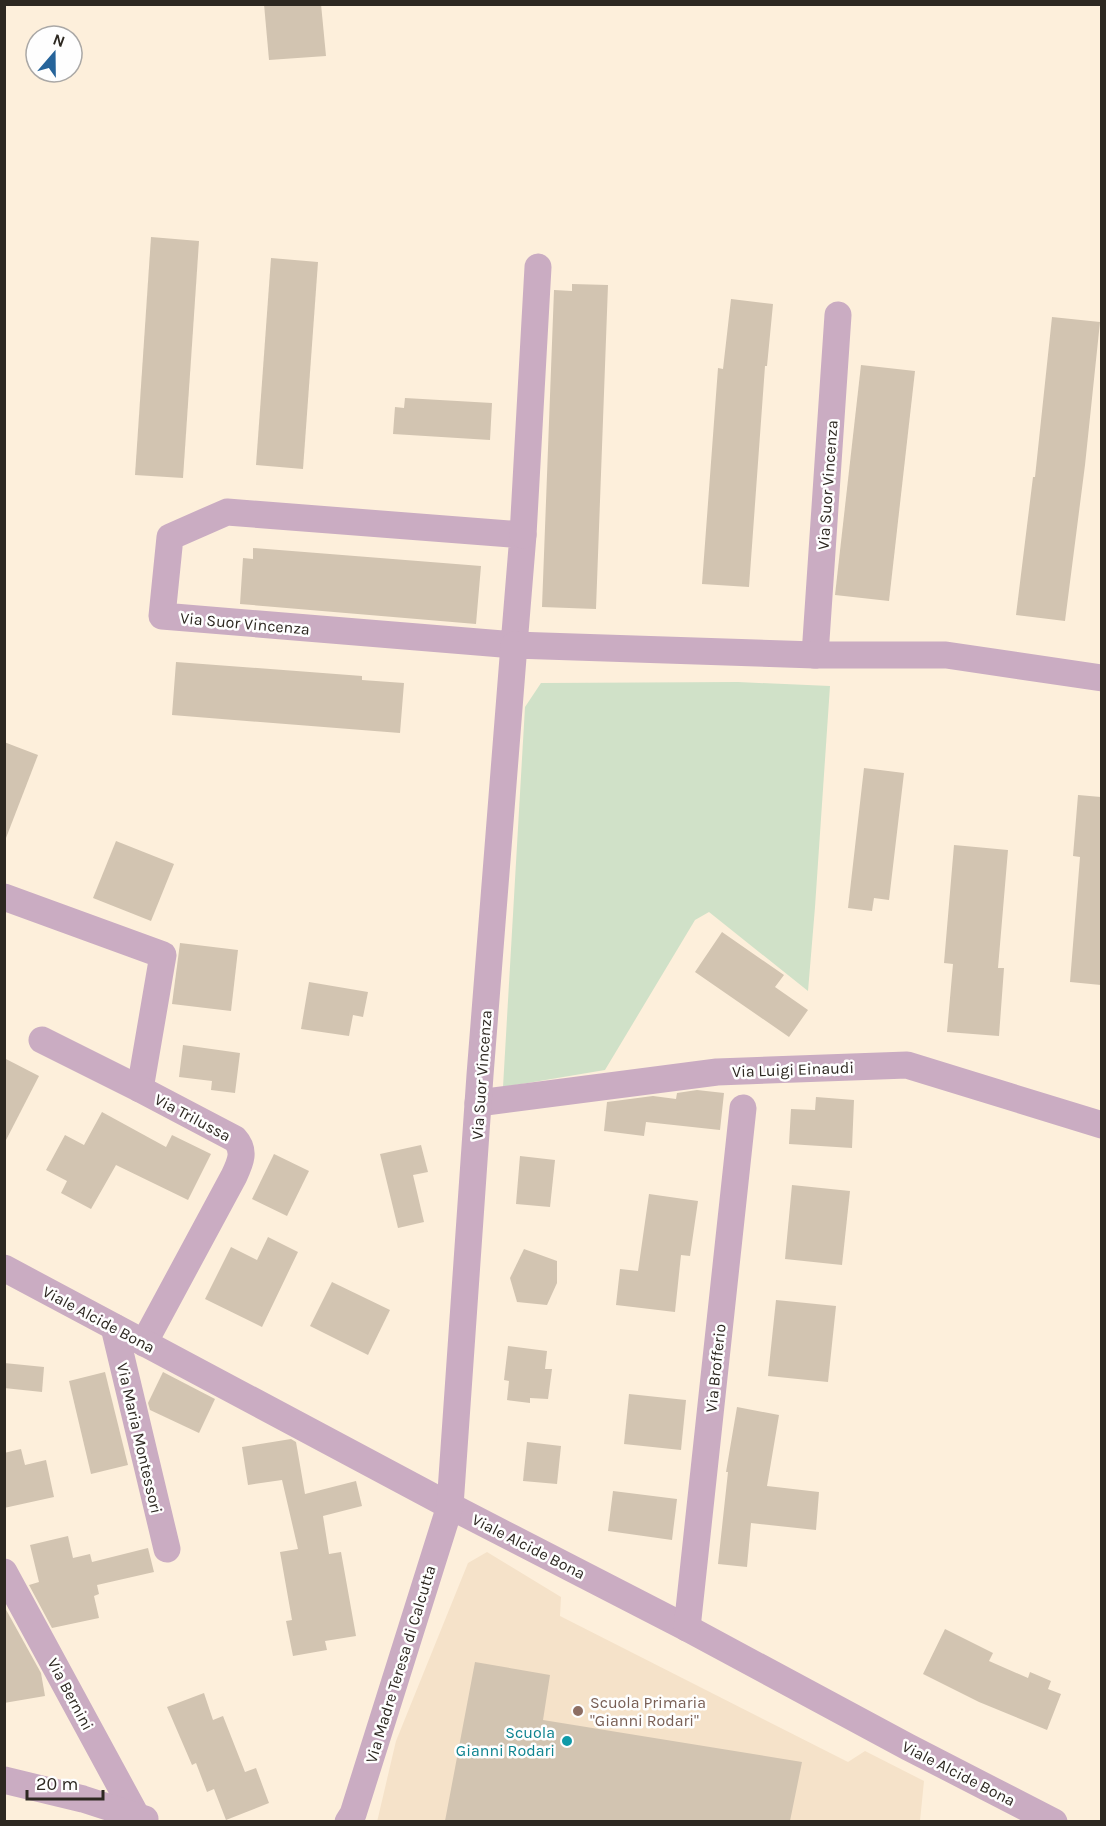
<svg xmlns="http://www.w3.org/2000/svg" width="1106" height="1826" font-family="Karla,sans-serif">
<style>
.built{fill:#f5e2c9}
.green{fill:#d0e1c8}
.building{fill:#d2c4b1}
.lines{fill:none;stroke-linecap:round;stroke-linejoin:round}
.minor{stroke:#caacc2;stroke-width:27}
.education-dot{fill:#8d6e63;stroke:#fefefe;stroke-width:2}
.culture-dot{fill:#0f9aa8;stroke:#fefefe;stroke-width:2}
.labels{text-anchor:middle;stroke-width:5;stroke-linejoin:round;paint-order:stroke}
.street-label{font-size:16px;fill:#2d2821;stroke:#fefefe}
.education-label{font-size:16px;fill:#785e54;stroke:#fefefe;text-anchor:start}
.culture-label{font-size:16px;fill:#0d838f;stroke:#fefefe;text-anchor:end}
</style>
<rect width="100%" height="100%" fill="#fdefdb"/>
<!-- built -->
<path class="built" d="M 487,1552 L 561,1597 L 560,1616 L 848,1762 L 865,1751 L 924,1781 L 920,1821 L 377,1822 L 396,1741 L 468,1563 Z"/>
<!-- green -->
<path class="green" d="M 738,682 L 830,686 L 815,907 L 808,991 L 709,912 L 695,920 L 605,1070 L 503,1087 L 525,707 L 541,683 Z"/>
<!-- building -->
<g class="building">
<path d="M 264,4 L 321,4 L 326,56 L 269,60 Z"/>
<path d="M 151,237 L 199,241 L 183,478 L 135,475 Z"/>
<path d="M 271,258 L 318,262 L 303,469 L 256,465 Z"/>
<path d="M 572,284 L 608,285 L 596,609 L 542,607 L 554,290 L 572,291 Z"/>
<path d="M 731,299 L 773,304 L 767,366 L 765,366 L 749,587 L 702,584 L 718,368 L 723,369 Z"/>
<path d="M 1052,317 L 1100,322 L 1085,465 L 1065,621 L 1016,615 L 1033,477 L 1035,477 Z"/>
<path d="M 861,365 L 915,371 L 889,601 L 835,595 Z"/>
<path d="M 405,398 L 492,403 L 490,440 L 393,434 L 395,407 L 404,408 Z"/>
<path d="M 253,548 L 481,566 L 476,624 L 240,604 L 243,558 L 253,559 Z"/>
<path d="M 176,662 L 362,676 L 362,680 L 404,683 L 400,733 L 172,715 Z"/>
<path d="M 4,742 L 38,755 L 6,838 L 4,838 Z"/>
<path d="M 864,768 L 904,773 L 889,900 L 874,898 L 872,911 L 848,908 Z"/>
<path d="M 1078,795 L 1101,797 L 1101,985 L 1070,982 L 1080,857 L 1073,856 Z"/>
<path d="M 116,841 L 174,864 L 151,921 L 93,898 Z"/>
<path d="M 954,845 L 1008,850 L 998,968 L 1004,968 L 999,1036 L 947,1032 L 953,964 L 944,963 Z"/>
<path d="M 722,932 L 784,975 L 775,987 L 808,1010 L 789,1037 L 695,972 Z"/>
<path d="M 180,943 L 238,950 L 231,1011 L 172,1004 Z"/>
<path d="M 309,982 L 368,992 L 363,1017 L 353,1015 L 349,1036 L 301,1029 Z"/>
<path d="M 183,1045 L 240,1053 L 235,1093 L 211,1090 L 212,1081 L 179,1077 Z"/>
<path d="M 4,1058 L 39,1076 L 4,1144 Z"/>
<path d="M 697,1090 L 724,1093 L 720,1130 L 646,1122 L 644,1136 L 604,1131 L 607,1102 L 653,1096 L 676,1099 L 677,1093 Z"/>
<path d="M 816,1097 L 854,1100 L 852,1148 L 789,1144 L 791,1109 L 815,1110 Z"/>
<path d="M 102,1112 L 166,1147 L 172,1135 L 211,1154 L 188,1200 L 116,1165 L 91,1209 L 61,1193 L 67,1181 L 46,1170 L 65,1135 L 84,1145 Z"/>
<path d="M 421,1145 L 428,1172 L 413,1175 L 424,1222 L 398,1228 L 380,1154 Z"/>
<path d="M 274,1154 L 309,1171 L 287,1216 L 252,1199 Z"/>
<path d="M 520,1156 L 555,1160 L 550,1207 L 516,1204 Z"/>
<path d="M 792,1185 L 850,1191 L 842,1265 L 785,1259 Z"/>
<path d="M 649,1194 L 698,1201 L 690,1256 L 681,1255 L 675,1312 L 616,1305 L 620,1269 L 638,1271 Z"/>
<path d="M 268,1237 L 298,1252 L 262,1327 L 205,1299 L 231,1247 L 257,1260 Z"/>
<path d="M 524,1249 L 557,1261 L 557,1283 L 547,1305 L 517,1302 L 510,1278 Z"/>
<path d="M 332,1282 L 390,1310 L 368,1355 L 310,1326 Z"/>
<path d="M 776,1300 L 836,1306 L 828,1382 L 768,1376 Z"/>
<path d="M 508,1346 L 547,1351 L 545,1369 L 552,1369 L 548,1399 L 530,1398 L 530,1403 L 507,1400 L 509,1381 L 504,1380 Z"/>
<path d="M 4,1363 L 44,1367 L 42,1392 L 4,1388 Z"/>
<path d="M 105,1372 L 128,1465 L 91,1474 L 69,1381 Z"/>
<path d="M 163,1372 L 215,1399 L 199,1433 L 150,1410 L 148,1403 Z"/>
<path d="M 629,1394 L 686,1400 L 681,1450 L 624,1444 Z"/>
<path d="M 737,1407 L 779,1415 L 767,1486 L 819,1492 L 816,1530 L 751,1523 L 747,1567 L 718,1564 L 728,1472 L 726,1472 Z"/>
<path d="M 291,1439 L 296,1442 L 305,1494 L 356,1481 L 362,1506 L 323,1516 L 329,1554 L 341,1552 L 356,1636 L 325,1641 L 327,1650 L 293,1656 L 286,1621 L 292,1620 L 280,1552 L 298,1549 L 282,1480 L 248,1485 L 242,1447 Z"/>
<path d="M 527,1442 L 561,1446 L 557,1484 L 523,1481 Z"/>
<path d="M 21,1449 L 25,1465 L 46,1460 L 54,1497 L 4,1508 L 4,1453 Z"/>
<path d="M 613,1491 L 677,1499 L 672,1540 L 608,1531 Z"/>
<path d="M 68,1536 L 73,1558 L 90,1554 L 92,1562 L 148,1548 L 154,1572 L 97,1585 L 99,1594 L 94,1596 L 99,1618 L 52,1628 L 29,1585 L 39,1582 L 30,1545 Z"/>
<path d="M 4,1606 L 41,1673 L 45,1696 L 4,1703 Z"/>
<path d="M 945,1629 L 993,1653 L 989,1661 L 1028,1678 L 1030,1672 L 1051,1681 L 1048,1689 L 1061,1694 L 1047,1730 L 979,1702 L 923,1674 Z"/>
<path d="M 475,1662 L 550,1675 L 543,1720 L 802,1762 L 790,1821 L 445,1821 Z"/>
<path d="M 204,1693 L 213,1720 L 223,1716 L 245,1772 L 256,1768 L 269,1803 L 226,1820 L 214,1789 L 207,1792 L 196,1763 L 192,1765 L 167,1707 Z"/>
</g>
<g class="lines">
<!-- minor -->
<g class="minor">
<path d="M 227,512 L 523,535 L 514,645 L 162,616 L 170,537 Z"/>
<path d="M 523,535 L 538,267"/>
<path d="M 815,655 L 838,315"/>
<path d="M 4,897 L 163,955 L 140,1089"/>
<path d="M 42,1040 L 140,1089 L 235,1139 C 246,1151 240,1163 234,1176 L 144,1343"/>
<path d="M 478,1103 L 717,1072 L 907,1065 L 1102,1125"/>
<path d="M 4,1268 L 450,1506 L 687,1628 L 908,1747 L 1054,1822"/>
<path d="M 114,1327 L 167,1549"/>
<path d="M 4,1572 L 137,1817"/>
<path d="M 687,1628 L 743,1108"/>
<path d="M 4,1780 L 83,1799 L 145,1819"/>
<path d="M 348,1822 L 353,1814 L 450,1506 L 480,1075 L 514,645 L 815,655 L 946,655 L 1102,678"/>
</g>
</g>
<!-- markers -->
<circle class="education-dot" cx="578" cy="1711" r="6"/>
<circle class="culture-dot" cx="567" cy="1741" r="6"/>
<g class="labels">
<!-- street labels -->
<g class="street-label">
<text transform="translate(827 485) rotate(-86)" y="6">Via Suor Vincenza</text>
<text transform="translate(245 623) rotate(5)" y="6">Via Suor Vincenza</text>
<text transform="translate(793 1069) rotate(-2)" y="6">Via Luigi Einaudi</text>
<text transform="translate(481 1075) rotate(-86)" y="6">Via Suor Vincenza</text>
<text transform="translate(193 1117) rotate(28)" y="6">Via Trilussa</text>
<text transform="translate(99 1319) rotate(28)" y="6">Viale Alcide Bona</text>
<text transform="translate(715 1368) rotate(-84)" y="6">Via Brofferio</text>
<text transform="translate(140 1438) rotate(77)" y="6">Via Maria Montessori</text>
<text transform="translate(529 1546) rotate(27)" y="6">Viale Alcide Bona</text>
<text transform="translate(400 1664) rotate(-73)" y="6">Via Madre Teresa di Calcutta</text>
<text transform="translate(71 1694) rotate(62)" y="6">Via Bernini</text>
<text transform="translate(959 1773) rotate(27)" y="6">Viale Alcide Bona</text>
</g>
<!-- education labels -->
<g class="education-label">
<text x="590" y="1708">Scuola Primaria<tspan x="590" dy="18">"Gianni Rodari"</tspan></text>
</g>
<!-- culture labels -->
<g class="culture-label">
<text x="555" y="1738">Scuola<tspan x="555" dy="18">Gianni Rodari</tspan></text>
</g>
</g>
<!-- border -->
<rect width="1106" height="1826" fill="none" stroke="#2d2821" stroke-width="12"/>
<!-- north arrow -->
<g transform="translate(54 54) rotate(20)"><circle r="28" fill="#fefefe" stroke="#aaa8a6" stroke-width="1.5"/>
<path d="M0-4.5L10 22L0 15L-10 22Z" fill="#26649a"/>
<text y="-9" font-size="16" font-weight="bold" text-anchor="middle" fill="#2d2821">N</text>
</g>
<!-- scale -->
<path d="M27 1790v9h76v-9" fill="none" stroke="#2d2821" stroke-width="3"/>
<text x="36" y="1790" font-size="18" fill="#2d2821" stroke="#fefefe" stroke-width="4.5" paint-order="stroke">20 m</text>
</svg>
